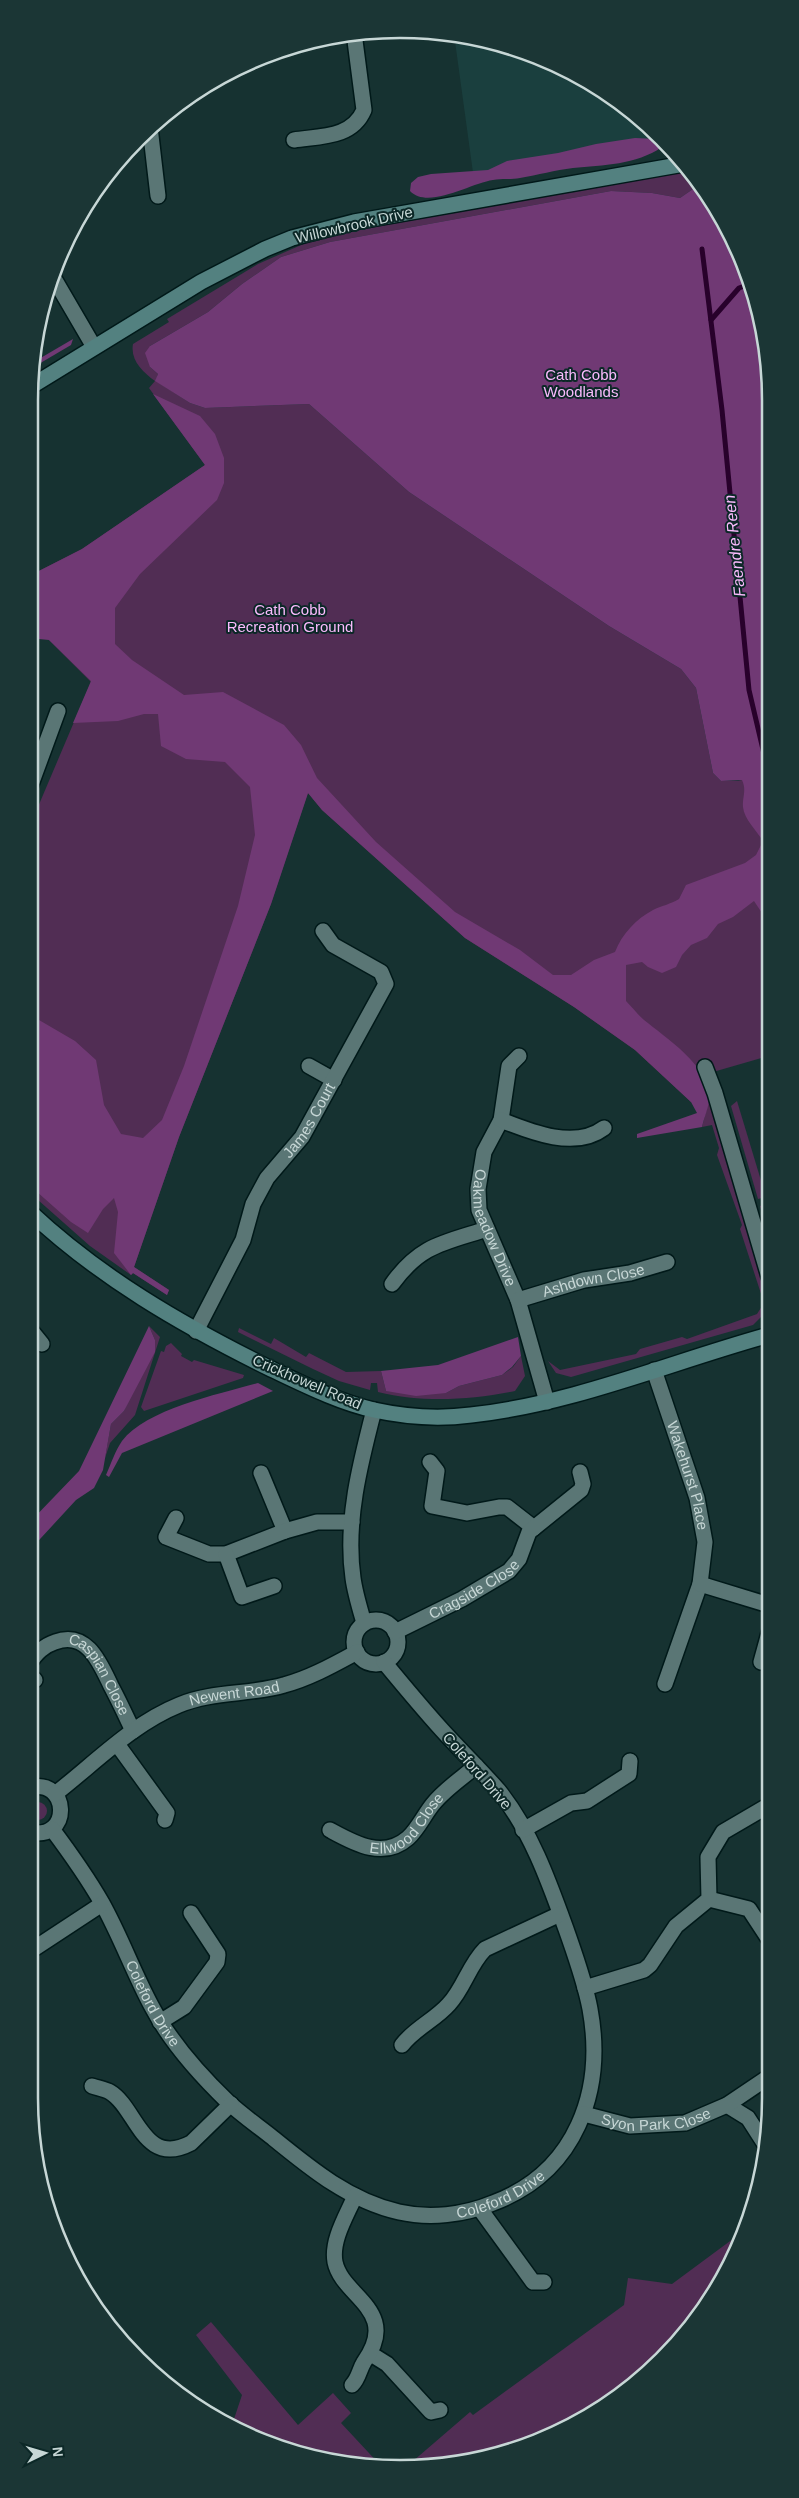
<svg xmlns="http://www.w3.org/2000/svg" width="799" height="2498" font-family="Arial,sans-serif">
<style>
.built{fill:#1a3f3e}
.green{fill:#512d54}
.forest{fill:#703974}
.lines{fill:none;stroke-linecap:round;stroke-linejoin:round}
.stream{stroke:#28012b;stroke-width:5}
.street-casing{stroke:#001919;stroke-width:18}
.secondary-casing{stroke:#001919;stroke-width:18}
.street{stroke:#5a7675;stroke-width:15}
.secondary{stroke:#538180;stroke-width:15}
.labels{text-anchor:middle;stroke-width:4;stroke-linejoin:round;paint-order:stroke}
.street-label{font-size:15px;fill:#c7d7d6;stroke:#0c2827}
.park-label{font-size:15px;fill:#fabafd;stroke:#0c2827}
.water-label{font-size:16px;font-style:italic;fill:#fabafd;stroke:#0c2827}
.rim{fill:none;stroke:#c7d7d6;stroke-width:2.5}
</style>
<rect width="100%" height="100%" fill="#163231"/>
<!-- built -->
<path class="built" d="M 454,34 L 472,36 L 585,78 L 664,144 L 474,180 Z"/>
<!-- green -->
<g class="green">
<path d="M 689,171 L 700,188 L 693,189 L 680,198 L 652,193 L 611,191 L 330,242 L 281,257 L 242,284 L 208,312 L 150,346 L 150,367 L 158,374 L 156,381 L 190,403 L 205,408 L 309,404 L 409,492 L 609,626 L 681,669 L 696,688 L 713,773 L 721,781 L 738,781 L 768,773 L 768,1056 L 713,1072 L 691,1102 L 635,1050 L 574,1007 L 465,938 L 322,810 L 308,793 L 271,904 L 179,1137 L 134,1267 L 169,1290 L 167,1295 L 133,1273 L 131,1275 L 90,1246 L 29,1192 L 29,828 L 91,682 L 49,640 L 29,576 L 82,549 L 205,465 L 149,388 L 155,381 C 143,372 130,360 133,344 L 169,322 L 167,319 L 258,264 L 308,242 L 369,228 Z"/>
<path d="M 709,1100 L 768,1301 L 764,1303 L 761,1317 L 753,1325 L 571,1377 L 556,1373 L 548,1361 L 560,1370 L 636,1354 L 640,1349 L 682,1337 L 687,1339 L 757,1314 L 764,1303 L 740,1229 L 742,1225 L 717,1155 L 719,1148 L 712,1125 L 702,1127 Z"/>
<path d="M 737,1101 L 766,1197 L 758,1199 L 731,1106 Z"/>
<path d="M 769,1204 L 769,1236 L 760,1206 Z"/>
<path d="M 149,1326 L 160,1337 L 135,1415 L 110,1443 L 105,1458 L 111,1424 L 124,1411 L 155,1340 Z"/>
<path d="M 239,1328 L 271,1344 L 274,1338 L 306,1357 L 309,1353 L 346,1372 L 381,1371 L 386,1391 L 446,1393 L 459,1386 L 502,1375 L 513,1367 L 521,1356 L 525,1376 L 515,1391 C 470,1400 423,1403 378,1392 L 377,1383 L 371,1383 L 370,1390 L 339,1381 L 313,1369 L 238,1332 Z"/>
<path d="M 171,1343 L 182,1354 L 181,1356 L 192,1362 L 194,1360 L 244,1375 L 243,1378 L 144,1411 L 141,1407 L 161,1351 L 164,1352 L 166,1346 Z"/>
<circle cx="38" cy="1811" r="9"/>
<path d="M 745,2230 L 742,2241 L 708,2304 L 632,2386 L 601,2408 L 563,2431 L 496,2457 L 424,2468 L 405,2468 L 470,2412 L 473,2415 L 624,2305 L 628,2278 L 672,2284 Z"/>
<path d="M 211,2322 L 298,2425 L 333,2393 L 351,2413 L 341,2423 L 382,2467 L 351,2466 L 231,2428 L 242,2395 L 196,2335 Z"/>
</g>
<!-- forest -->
<g class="forest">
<path d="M 635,138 L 658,139 L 663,143 L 662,147 C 636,165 603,165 573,168 C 555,170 538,175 520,178 C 511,180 502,178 493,180 C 471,183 428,210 410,191 L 411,183 L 418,177 L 431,174 L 488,170 L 507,161 L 558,153 L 596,144 Z"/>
<path d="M 700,188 L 732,236 L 767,351 L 768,922 L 754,901 L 733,917 L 718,924 L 707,938 L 691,945 L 682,955 L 676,967 L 662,973 L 648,967 L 642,962 L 626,965 L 626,1001 C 632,1007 638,1015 644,1020 C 666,1038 713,1068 709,1101 C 708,1109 704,1118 702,1127 L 637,1138 L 637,1134 L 697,1113 L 691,1102 L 635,1050 L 574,1007 L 465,938 L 322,810 L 308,793 L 271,904 L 179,1137 L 134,1267 L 169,1290 L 167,1295 L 133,1273 L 131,1275 L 114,1253 L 118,1212 L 114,1198 L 103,1209 L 88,1233 L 71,1222 L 36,1191 L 34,1177 L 29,1177 L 29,1019 L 39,1020 L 75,1041 L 96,1060 L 104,1105 L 121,1134 L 143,1138 L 162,1120 L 184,1066 L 238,906 L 255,835 L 250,787 L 225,762 L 186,759 L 161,746 L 158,714 L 144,714 L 118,721 L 73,723 L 91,681 L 49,640 L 29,638 L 29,576 L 82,549 L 205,465 L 153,394 L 200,416 L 215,434 L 224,458 L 224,483 L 217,500 L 140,574 L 115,608 L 115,644 L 132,660 L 184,695 L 223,692 L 284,725 L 301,745 L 317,778 L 376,842 L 455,912 L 520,950 L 553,975 L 571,975 L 594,960 L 615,952 C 622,934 636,919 653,910 C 661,906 671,904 679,899 L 686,885 L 745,863 L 756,855 L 763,841 C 757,831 744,819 743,807 C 742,797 747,791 742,780 L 721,781 L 713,773 L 696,688 L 681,669 L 609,626 L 409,492 L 309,404 L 205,408 L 190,403 L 155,381 L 158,374 L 150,367 L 145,353 L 150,346 L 208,312 L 242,284 L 281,257 L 330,242 L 611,191 L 652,193 L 680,198 L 693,189 Z"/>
<path d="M 73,339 L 71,345 L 32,368 L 32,363 Z"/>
<path d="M 149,1326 L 155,1340 L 155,1352 L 124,1411 L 111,1424 L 103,1470 L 94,1488 L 76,1500 L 29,1551 L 29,1523 L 79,1471 Z"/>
<path d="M 518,1337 L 521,1356 L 512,1367 L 502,1375 L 459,1386 L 446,1393 L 416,1396 L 386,1391 L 381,1371 L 438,1365 Z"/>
<path d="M 258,1383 L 273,1391 L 122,1453 L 109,1477 L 106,1475 C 111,1464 115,1451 122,1441 C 146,1409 220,1394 258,1383 Z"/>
</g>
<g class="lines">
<!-- stream -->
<g class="stream">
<path d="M 702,249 L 722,410 L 749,690 L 768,771"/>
<path d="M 711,320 L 739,288 L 747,285"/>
<path d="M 768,861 L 766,868 L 768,873"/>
</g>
<defs>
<g id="street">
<path d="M 150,127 L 158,196"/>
<path d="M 294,140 C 321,136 352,138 364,110 L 354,33"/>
<path d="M 52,275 L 94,347"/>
<path d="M 29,790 L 58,711"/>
<path id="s1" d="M 519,1056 L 509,1066 L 501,1120 L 484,1152 L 478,1189 L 479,1210 L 518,1300 L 547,1402"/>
<path d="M 309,1066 L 334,1080"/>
<path d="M 705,1067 L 715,1093 L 769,1277"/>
<path d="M 501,1120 C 531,1132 575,1150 604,1128"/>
<path d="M 392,1284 C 420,1245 443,1243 487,1229"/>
<path id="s2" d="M 518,1300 L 584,1280 L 630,1273 L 667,1262"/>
<path d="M 29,1328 L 42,1344"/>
<path id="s3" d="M 196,1331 L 243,1240 L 253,1204 L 267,1178 L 302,1137 L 386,984 L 381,972 L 333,945 L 323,931"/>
<path id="s4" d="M 654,1370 L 697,1498 L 705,1542 L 700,1584 L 665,1684"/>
<path d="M 430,1462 L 437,1471 L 432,1506 L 467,1513 L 499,1507 L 507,1507 L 534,1528"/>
<path d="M 261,1473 L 285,1531"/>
<path d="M 176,1518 L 166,1537 L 209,1554 L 226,1554 L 285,1531 L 317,1522 L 352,1522"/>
<path d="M 226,1554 L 242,1597 L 274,1586"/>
<path d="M 700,1584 L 769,1605"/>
<circle cx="376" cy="1642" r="22"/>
<path d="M 364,1623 C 360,1609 355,1593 353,1578 C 345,1522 360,1464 374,1410"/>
<path id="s5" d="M 395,1632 L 462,1599 L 509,1571 L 519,1559 L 529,1532 L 581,1490 L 583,1484 L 580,1472"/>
<path d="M 761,1662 L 769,1633"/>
<path id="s6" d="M 29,1664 C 36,1653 43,1646 55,1642 C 87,1630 100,1663 111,1686 C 119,1701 126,1716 133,1731"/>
<path d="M 29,1674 L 35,1680"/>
<path d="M 117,1744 L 167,1813 L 165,1820"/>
<path d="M 29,1788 C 69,1776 73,1842 29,1832"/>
<path id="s7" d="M 55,1794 C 95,1763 132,1724 179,1705 C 212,1691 250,1695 284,1685 C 310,1678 333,1665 357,1652"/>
<path id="s8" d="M 52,1829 C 70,1853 87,1877 102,1903 C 121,1937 134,1974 152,2007 C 171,2043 199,2074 228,2102 C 242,2115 258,2126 273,2138 C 311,2169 350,2201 399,2212 C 430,2219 464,2215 493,2203 C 576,2172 605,2091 590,2009 C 585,1982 575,1955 566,1929 C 549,1882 531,1831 499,1791 C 481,1770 461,1751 442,1730 C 422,1708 403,1685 384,1662"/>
<path id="s9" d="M 330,1830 C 354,1843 383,1860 408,1838 C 418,1829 424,1815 433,1804 C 445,1789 462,1778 476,1766"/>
<path d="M 523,1830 L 571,1803 L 587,1801 L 629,1774 L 630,1761"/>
<path d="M 709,1899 L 749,1909 L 770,1941"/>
<path d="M 29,1952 L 102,1904"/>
<path d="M 585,1988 L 644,1970 L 650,1965 L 676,1926 L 709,1899 L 708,1857 L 723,1832 L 764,1808"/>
<path d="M 160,2022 L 184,2007 L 217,1962 L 218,1954 L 191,1913"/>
<path d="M 402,2045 C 415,2028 435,2020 449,2004 C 464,1988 469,1965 485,1949 L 560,1914"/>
<path d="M 92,2086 C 97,2088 105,2089 110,2092 C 137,2108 143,2168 191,2143 L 231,2104"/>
<path d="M 727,2105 L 748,2118 L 766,2146"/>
<path id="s10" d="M 584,2114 L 630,2126 L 685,2123 L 727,2105 L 770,2076"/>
<path d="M 480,2209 L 533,2282 L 544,2282"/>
<path d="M 371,2354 L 387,2364 L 431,2412 L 440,2410"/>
<path d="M 352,2385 C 359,2378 359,2370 364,2362 C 401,2310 342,2297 335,2262 C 331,2240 347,2215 355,2196"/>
</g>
<g id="secondary">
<path d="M 30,387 L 201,282 L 265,249 L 292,238 L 354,222 L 684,164"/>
<path d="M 29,1211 C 99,1277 182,1325 269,1368 C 303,1384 338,1402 374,1410 C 406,1417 440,1419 471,1415 C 573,1404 671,1362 769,1335"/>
</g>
</defs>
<!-- street casing -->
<use href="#street" class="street-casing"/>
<!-- secondary casing -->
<use href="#secondary" class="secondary-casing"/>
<!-- street -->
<use href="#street" class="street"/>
<!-- secondary -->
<use href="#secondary" class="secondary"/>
</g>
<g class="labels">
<!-- street labels -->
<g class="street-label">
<text transform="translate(354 225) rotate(-13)" y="5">Willowbrook Drive</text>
<text dy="5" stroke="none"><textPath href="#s3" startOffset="241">James Court</textPath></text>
<text dy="5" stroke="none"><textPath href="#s1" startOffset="184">Oakmeadow Drive</textPath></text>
<text dy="5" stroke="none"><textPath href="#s2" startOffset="78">Ashdown Close</textPath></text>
<text transform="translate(307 1382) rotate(23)" y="5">Crickhowell Road</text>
<text dy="5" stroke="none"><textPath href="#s4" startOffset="111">Wakehurst Place</textPath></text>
<text dy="5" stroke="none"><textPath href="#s5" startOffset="90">Cragside Close</textPath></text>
<text dy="5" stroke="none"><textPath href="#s6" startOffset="98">Caspian Close</textPath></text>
<text dy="5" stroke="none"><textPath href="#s7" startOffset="210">Newent Road</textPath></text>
<text transform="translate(477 1771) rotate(49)" y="5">Coleford Drive</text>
<text dy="5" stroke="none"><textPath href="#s9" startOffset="91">Ellwood Close</textPath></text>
<text dy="5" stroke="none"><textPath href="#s8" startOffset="202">Coleford Drive</textPath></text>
<text dy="5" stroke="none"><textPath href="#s10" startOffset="74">Syon Park Close</textPath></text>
<text dy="5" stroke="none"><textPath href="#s8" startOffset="638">Coleford Drive</textPath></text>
</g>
<!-- park labels -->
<g class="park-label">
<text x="581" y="380">Cath Cobb<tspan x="581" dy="17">Woodlands</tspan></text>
<text x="290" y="615">Cath Cobb<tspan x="290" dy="17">Recreation Ground</tspan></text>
</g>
<!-- water labels -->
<g class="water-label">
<text transform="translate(734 546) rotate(-96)" y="6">Faendre Reen</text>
</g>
</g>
<!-- crop -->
<path d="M0 0H799V2498H0ZM400 38H400A362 362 0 0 1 762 400V2098A362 362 0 0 1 400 2460H400A362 362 0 0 1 38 2098V400A362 362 0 0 1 400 38Z" fill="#1b3635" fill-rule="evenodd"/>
<path class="rim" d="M400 38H400A362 362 0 0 1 762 400V2098A362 362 0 0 1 400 2460H400A362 362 0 0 1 38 2098V400A362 362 0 0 1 400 38Z"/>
<!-- north arrow -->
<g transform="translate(45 2453) rotate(85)" stroke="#0c2827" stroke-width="4" paint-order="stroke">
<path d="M0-4L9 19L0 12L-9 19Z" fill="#c7d7d6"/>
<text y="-8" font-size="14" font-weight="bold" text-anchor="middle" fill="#c7d7d6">N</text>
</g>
</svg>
